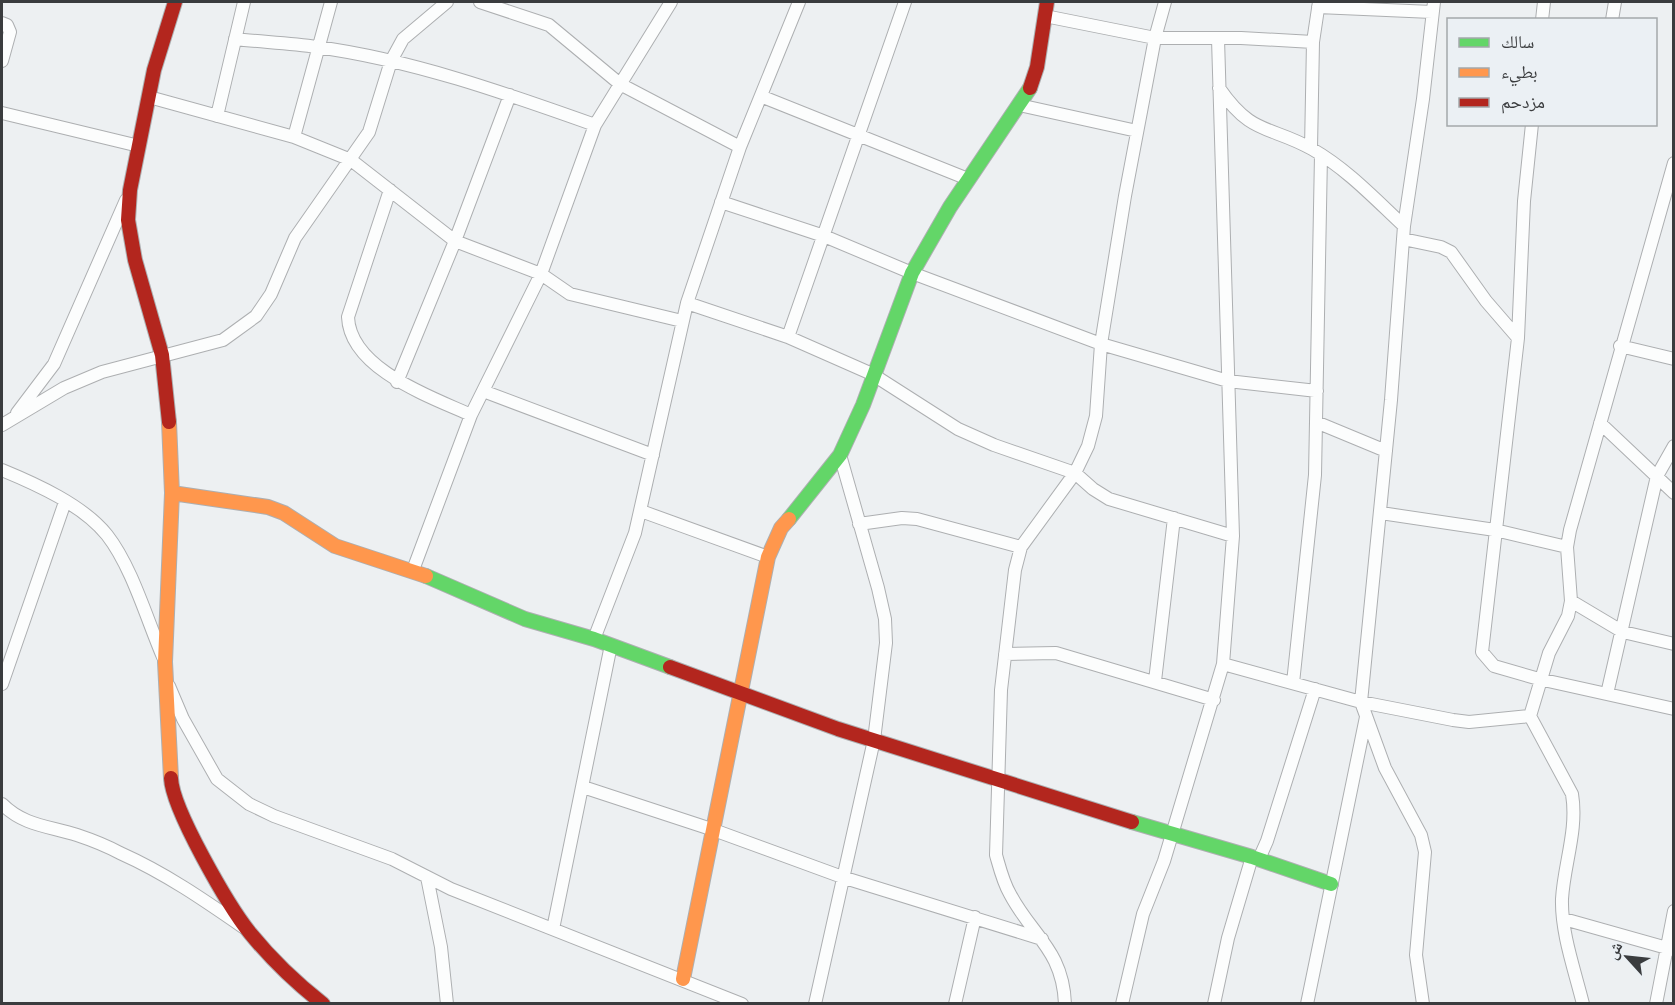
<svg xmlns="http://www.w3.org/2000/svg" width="1675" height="1005" font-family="Lato,'Noto Naskh Arabic',sans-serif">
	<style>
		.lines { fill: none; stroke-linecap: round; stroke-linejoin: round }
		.street-casing { stroke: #adafb1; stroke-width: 14 }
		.fast-casing { stroke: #adafb1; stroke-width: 16 }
		.slow-casing { stroke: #adafb1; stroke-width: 16 }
		.jam-casing { stroke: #adafb1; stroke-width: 16 }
		.street { stroke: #fcfdfd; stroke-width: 12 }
		.fast { stroke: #63d668; stroke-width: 14 }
		.slow { stroke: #ff974d; stroke-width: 14 }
		.jam { stroke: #b3261e; stroke-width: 14 }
	</style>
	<rect width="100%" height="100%" fill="#edf0f2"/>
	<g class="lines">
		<defs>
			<path id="street" d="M 480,2 L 549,25 L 620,84 L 740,147
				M 1318,7 L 1432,12
				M 1045,16 L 1155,38 L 1241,38 L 1313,42
				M 1542,20 L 1544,2
				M 1612,20 L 1615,2
				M 2,23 L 7,25 L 10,32 L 2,61
				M 235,39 C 262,42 290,43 317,47 C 412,60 505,93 595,125
				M 1219,88 C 1252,136 1269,125 1312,149 C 1347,169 1375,199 1404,226
				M 149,97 L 294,137 L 351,160 L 455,241 L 541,274 L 570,294 L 682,321
				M 763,97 L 968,179
				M 1019,105 L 1137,131
				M 2,113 L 139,146
				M 217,116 L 244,2
				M 1532,124 L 1524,201 L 1518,338 L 1482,652 L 1494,666 L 1539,679 L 1674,709
				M 294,137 L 331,2
				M 1311,148 L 1313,42 L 1319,2
				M 390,190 L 348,317 C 350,369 431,397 471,415
				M 721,202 L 824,236 L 912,273 L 1101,344 L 1228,381 L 1317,391
				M 1403,239 L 1441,247 L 1451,252 L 1486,301 L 1518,338
				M 687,303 L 788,337 L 872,374 L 958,429 L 994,445 L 1075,473 L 1093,489 L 1109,499 L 1233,536
				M 788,337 L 905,2
				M 1620,346 L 1674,359
				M 397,382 L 455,241 L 510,95
				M 483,391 L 653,455
				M 17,413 L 54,364 L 126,200
				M 1316,422 L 1386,451
				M 1600,423 L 1674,493
				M 2,425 L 64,388 L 102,372 L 223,340 L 256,316 L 271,294 L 295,238 L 369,132 L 391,61 L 403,39 L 447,2
				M 2,470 C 36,484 83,505 107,535 C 132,567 147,620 163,657
				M 641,511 L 768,557
				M 1381,513 L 1495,530 L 1567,547
				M 859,524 L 902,518 L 917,519 L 1021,547
				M 413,570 L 471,415 L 541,274 L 595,125 L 671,2
				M 1571,601 L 1623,632 L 1674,644
				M 594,639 L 635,533 L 687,303 L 740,147 L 799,2
				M 1005,654 L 1056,653 L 1214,700
				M 1223,664 L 1361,702 L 1453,720 L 1469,722 L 1530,716
				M 1155,681 L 1174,518
				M 1293,683 L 1315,475 L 1321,155
				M 2,684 L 65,502
				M 169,686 L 183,719 L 217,779 L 249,804 L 274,816 L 392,859 L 451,889 L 742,1004
				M 1607,694 L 1657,476 L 1674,446
				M 583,787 L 711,829 L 845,878 L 1042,939
				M 2,804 C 24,826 49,826 77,835 C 92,840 107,846 120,853 C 165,873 204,900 243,927
				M 1259,859 L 1267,841 L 1315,689
				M 427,877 L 441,947 L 447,1004
				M 1564,919 L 1674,950
				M 553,929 L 611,645
				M 815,1004 L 874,740 L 886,643 L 885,619 L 878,588 L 840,455
				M 955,1004 L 975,917
				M 1065,1004 C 1063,950 1032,936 1010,894 C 1003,882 1000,869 996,855 L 1001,690 L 1015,570 L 1021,547 L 1075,473 L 1088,446 L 1096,416 L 1101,344 L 1125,196 L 1155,38 L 1165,2
				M 1122,1004 L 1143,914 L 1164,861 L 1223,664 L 1233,536 L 1218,39
				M 1214,1004 L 1228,938 L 1252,857
				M 1307,1004 L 1366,717
				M 1423,1004 L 1416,955 L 1425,852 L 1421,835 L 1385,768 L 1361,702 L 1391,400 L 1404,226 L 1423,99 L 1434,2
				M 1583,1004 C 1575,971 1561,933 1562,899 C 1564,864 1578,830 1572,794 L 1530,716 L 1549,653 L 1568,616 L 1571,601 L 1567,547 L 1570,530 L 1674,163
				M 1656,1004 L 1674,911"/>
			<path id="fast" d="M 789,519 L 840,455 L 863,405 L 912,273 L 950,207 L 1030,88
				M 426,576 L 525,619 L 594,639 L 670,667
				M 1132,822 L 1252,857 L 1331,884"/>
			<path id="slow" d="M 169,422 L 172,493 L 165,662 L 171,778
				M 172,493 L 268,507 L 284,513 L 335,546 L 426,576
				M 683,979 L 768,557 L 781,528 L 789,519"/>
			<path id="jam" d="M 1030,88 L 1037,67 L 1047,2
				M 169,422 L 162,355 L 135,260 L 128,220 L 130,190 L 154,70 L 175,2
				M 670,667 L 838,729 L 1132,822
				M 171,778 C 172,809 229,907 250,933 C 272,960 296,983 323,1004"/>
		</defs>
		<!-- street casing -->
		<use href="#street" class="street-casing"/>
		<!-- fast casing -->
		<use href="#fast" class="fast-casing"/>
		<!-- slow casing -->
		<use href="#slow" class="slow-casing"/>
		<!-- jam casing -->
		<use href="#jam" class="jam-casing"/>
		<!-- street -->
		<use href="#street" class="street"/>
		<!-- fast -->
		<use href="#fast" class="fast"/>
		<!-- slow -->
		<use href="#slow" class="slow"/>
		<!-- jam -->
		<use href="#jam" class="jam"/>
	</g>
	<!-- border -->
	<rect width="1675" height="1005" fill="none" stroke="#3a3c3e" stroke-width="6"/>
	<!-- legend -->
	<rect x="1447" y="18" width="210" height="108" fill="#ebf0f4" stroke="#a4a8ab" stroke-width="1.5"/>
	<rect x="1459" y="38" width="30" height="9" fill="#63d668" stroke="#a4a8ab" stroke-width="1.5"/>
	<text x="1501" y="48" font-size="18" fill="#3a3c3e">سالك</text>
	<rect x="1459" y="68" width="30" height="9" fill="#ff974d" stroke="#a4a8ab" stroke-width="1.5"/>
	<text x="1501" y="78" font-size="18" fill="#3a3c3e">بطيء</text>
	<rect x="1459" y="98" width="30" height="9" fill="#b3261e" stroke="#a4a8ab" stroke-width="1.5"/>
	<text x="1501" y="108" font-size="18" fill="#3a3c3e">مزدحم</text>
	<!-- north arrow -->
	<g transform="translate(1627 957) rotate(297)" stroke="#ebf0f4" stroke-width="4.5" paint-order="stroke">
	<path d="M0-4.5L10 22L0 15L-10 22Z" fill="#3a3c3e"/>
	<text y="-9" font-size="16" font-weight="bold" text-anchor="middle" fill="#3a3c3e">ش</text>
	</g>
</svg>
